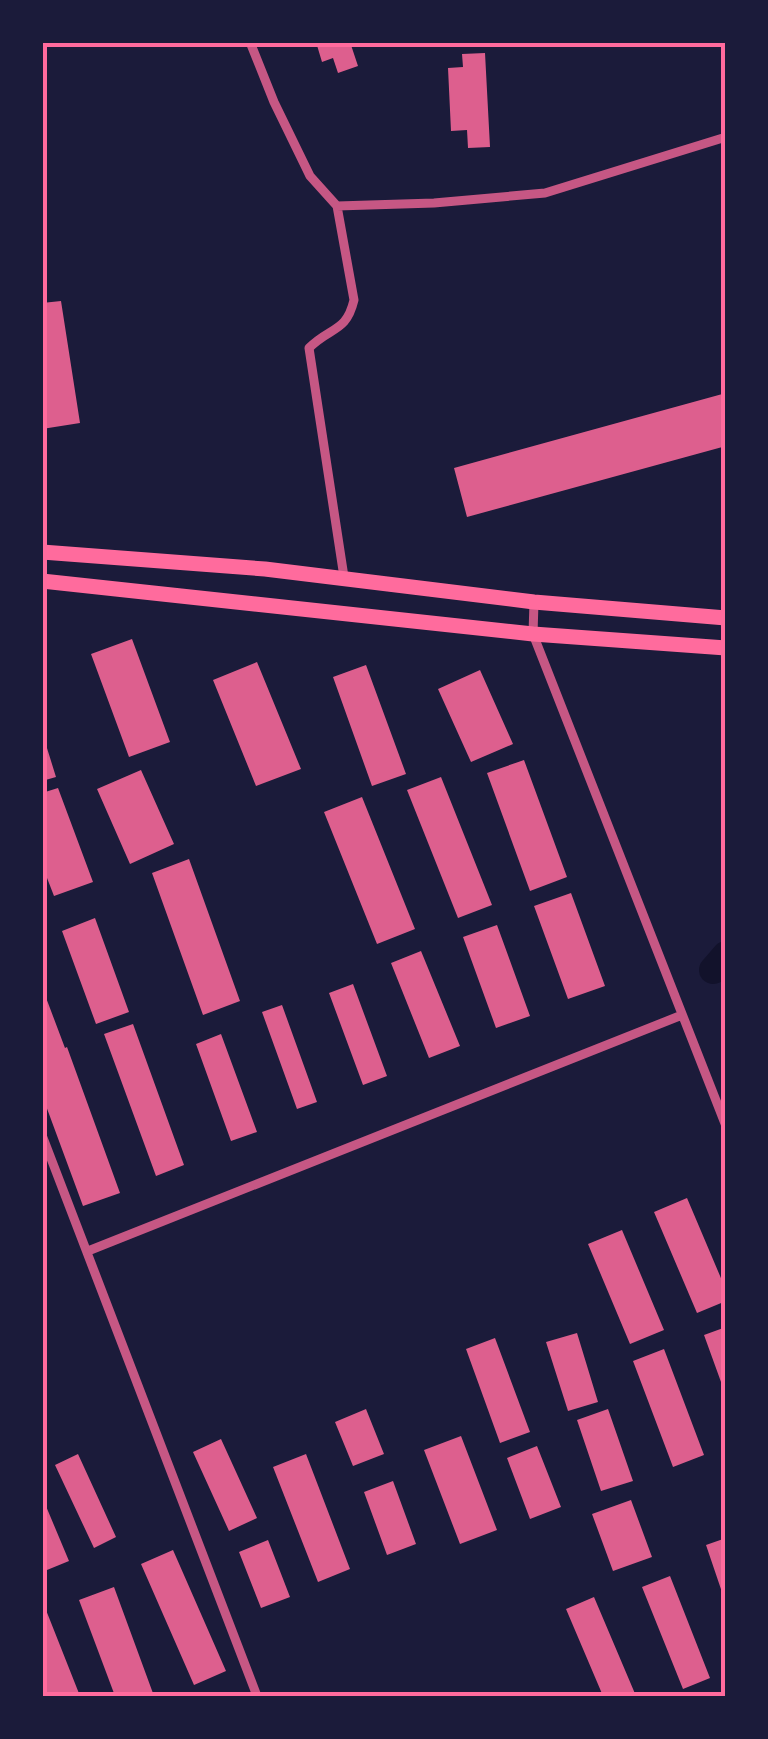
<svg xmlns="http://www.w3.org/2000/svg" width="768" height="1739" font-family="'Golos Text',sans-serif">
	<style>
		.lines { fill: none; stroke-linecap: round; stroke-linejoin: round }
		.river { stroke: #12122b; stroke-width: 28 }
		.building { fill: #dd5f8e }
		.minor { stroke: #c65784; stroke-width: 9 }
		.primary { stroke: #ff6b9d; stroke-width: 15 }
		.neatline { fill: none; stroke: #ff6b9d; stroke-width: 4 }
	</style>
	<rect width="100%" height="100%" fill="#1b1b3a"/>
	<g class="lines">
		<!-- river -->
		<path class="river" d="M 713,970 L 726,955"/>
	</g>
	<!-- building -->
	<path class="building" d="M 316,42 L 350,42 L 358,66 L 338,73 L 333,58 L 322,62 Z
		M 485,53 L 490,147 L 468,148 L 467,130 L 451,131 L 448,68 L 463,67 L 462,54 Z
		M 61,301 L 80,423 L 42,429 L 42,303 Z
		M 726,393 L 726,446 L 467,517 L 454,468 Z
		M 132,639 L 170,742 L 129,757 L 91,654 Z
		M 257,662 L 301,769 L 256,786 L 213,680 Z
		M 366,665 L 406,774 L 372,786 L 333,677 Z
		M 480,670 L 513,744 L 471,762 L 438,689 Z
		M 42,732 L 56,777 L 42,781 Z
		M 524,760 L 567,877 L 530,891 L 487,773 Z
		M 141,770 L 174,844 L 130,864 L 97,789 Z
		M 441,777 L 492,905 L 458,918 L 407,790 Z
		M 58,788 L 93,882 L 54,896 L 42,865 L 42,793 Z
		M 362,797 L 415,929 L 377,944 L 324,812 Z
		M 189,859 L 240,1001 L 203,1015 L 152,873 Z
		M 571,893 L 605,986 L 568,999 L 534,906 Z
		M 95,918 L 129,1012 L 96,1024 L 62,931 Z
		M 497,925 L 530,1016 L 496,1028 L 463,937 Z
		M 421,951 L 460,1046 L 429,1058 L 391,963 Z
		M 353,984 L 387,1076 L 363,1085 L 329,993 Z
		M 42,987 L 65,1048 L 67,1047 L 120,1193 L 83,1206 L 42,1095 Z
		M 282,1005 L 317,1102 L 297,1109 L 262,1012 Z
		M 133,1024 L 184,1165 L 156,1176 L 104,1034 Z
		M 221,1034 L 257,1132 L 231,1141 L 196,1044 Z
		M 687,1198 L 726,1290 L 726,1301 L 697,1313 L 654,1212 Z
		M 622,1230 L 664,1330 L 630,1344 L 588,1244 Z
		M 726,1327 L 726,1393 L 725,1393 L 704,1335 Z
		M 577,1333 L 598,1402 L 568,1411 L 546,1342 Z
		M 495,1338 L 530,1432 L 500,1443 L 466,1349 Z
		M 664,1349 L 704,1455 L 673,1467 L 633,1361 Z
		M 366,1409 L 384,1454 L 353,1466 L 335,1422 Z
		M 608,1409 L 633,1481 L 601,1491 L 577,1420 Z
		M 461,1436 L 497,1530 L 460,1544 L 424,1450 Z
		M 221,1439 L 257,1518 L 229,1531 L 193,1452 Z
		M 537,1446 L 561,1507 L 530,1519 L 507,1458 Z
		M 78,1454 L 116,1537 L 94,1548 L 55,1465 Z
		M 306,1454 L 350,1569 L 318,1582 L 273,1467 Z
		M 393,1481 L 416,1544 L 387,1555 L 364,1492 Z
		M 43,1499 L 69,1561 L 47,1570 L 43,1559 Z
		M 631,1500 L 652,1557 L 613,1571 L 592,1514 Z
		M 726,1538 L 726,1601 L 725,1601 L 706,1545 Z
		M 268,1540 L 290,1597 L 261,1608 L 239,1552 Z
		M 173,1550 L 226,1671 L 194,1685 L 141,1564 Z
		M 670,1576 L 710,1678 L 683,1689 L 642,1587 Z
		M 114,1587 L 154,1696 L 115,1696 L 79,1600 Z
		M 594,1597 L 636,1696 L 603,1696 L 566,1609 Z
		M 46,1610 L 80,1696 L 42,1696 L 42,1611 Z"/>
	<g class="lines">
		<!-- minor -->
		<path class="minor" d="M 250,42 L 274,102 L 310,176 L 337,206 L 354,300 C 346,333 331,326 309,348 L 344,577
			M 337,206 L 434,203 L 545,193 L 726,137
			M 534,602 L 533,634 L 726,1126
			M 42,1135 L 257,1696
			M 88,1251 L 682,1015"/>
		<!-- primary -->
		<path class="primary" d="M 42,552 L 265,569 L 534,602 L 726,618
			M 42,581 L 533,634 L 726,648"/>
	</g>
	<!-- border -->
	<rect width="768" height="1739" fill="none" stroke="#1b1b3a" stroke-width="90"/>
	<rect x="45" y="45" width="678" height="1649" class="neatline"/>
</svg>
